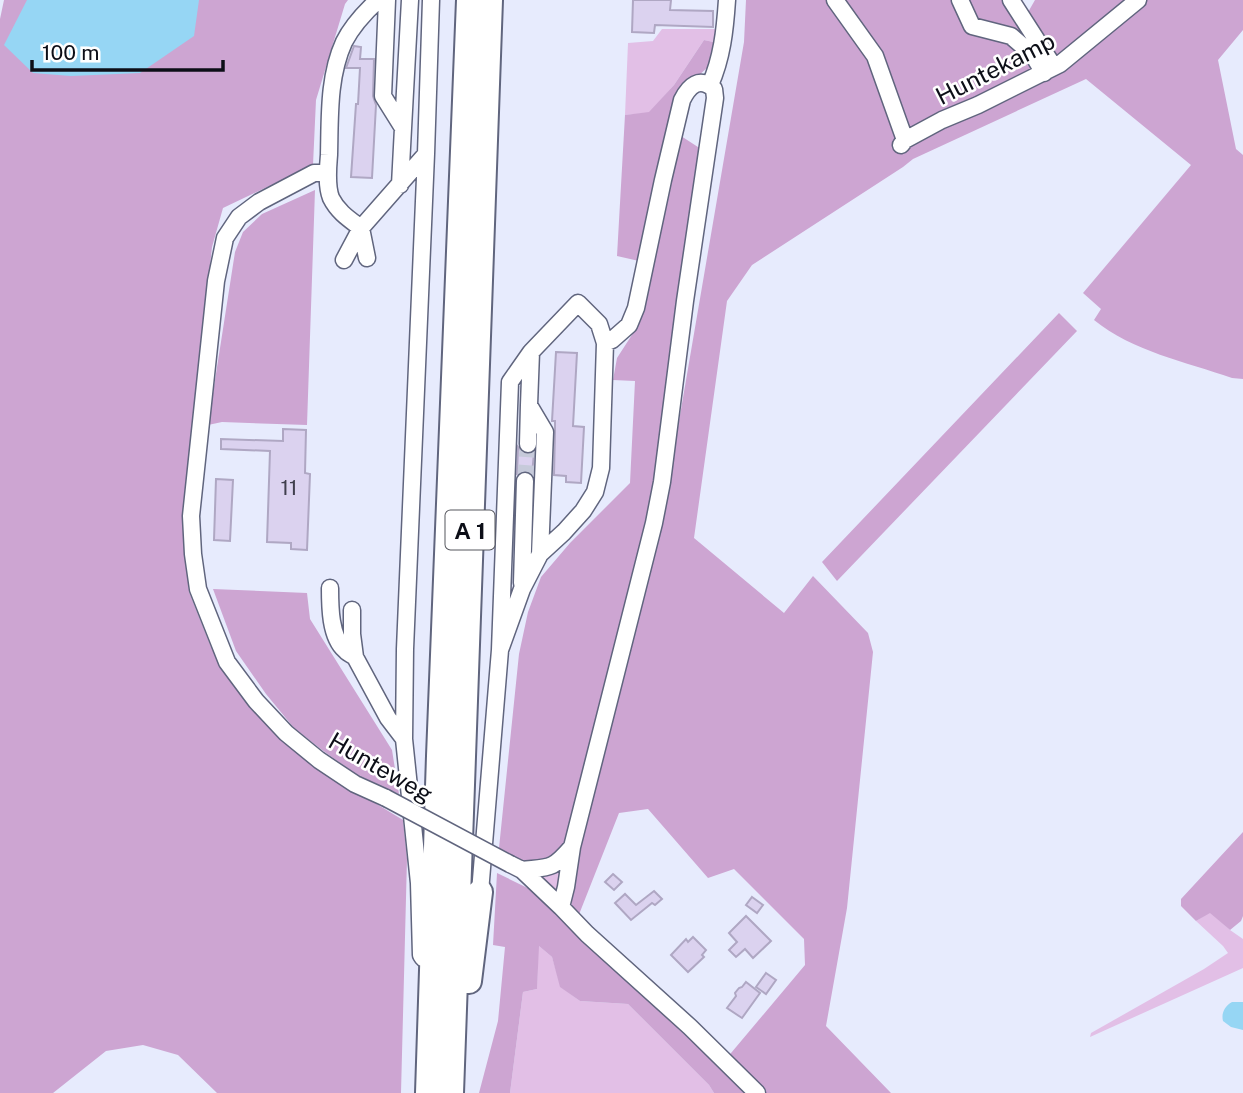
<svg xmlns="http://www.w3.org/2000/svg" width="1243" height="1093" font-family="'Public Sans',sans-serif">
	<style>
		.green { fill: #e2bfe6 }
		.forest { fill: #cda5d2 }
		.water { fill: #96d6f4 }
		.building { fill: #dbd2ef; stroke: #afa7c3; stroke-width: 2 }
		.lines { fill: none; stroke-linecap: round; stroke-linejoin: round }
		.minor-tunnel { stroke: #c6cada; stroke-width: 16; stroke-dasharray: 16 8; stroke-linecap: butt }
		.minor-casing { stroke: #60657e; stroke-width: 19 }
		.highway-casing { stroke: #60657e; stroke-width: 28 }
		.minor { stroke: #fff; stroke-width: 16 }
		.highway { stroke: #fff; stroke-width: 24 }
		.minor-bridge-casing { stroke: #60657e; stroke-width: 19; stroke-linecap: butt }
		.minor-bridge { stroke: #fff; stroke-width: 16 }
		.labels { text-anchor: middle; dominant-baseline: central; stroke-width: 5; stroke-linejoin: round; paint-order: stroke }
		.number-label { font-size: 21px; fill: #403f4d }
		.shield { fill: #fff; stroke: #55565d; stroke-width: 2 }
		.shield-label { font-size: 23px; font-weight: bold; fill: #0c0e17 }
		.street-label { font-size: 24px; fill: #0c0e17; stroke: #fff }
	</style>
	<rect width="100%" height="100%" fill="#e7ebfd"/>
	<!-- green -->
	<path class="green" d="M 662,29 L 720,29 L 718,43 L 704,40 L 674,85 L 649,113 L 625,115 L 628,43 L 653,41 Z
		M 562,866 L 559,895 L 537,873 Z
		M 1210,912 L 1230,930 L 1243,939 L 1243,968 L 1090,1037 L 1091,1033 L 1204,969 L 1228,953 L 1223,946 L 1196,921 Z
		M 538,945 L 552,957 L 561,987 L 580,1001 L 628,1004 L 709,1085 L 714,1093 L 510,1093 L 523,992 L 537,989 Z"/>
	<!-- forest -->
	<path class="forest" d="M 4,0 L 348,0 L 345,4 L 316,100 L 313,165 L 223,208 L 212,247 L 184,515 L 189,592 L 211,647 L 251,709 L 281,739 L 316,767 L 403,820 L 407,859 L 401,1093 L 217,1093 L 178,1055 L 143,1045 L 106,1051 L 53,1093 L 0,1093 L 0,19 Z
		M 746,0 L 1003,0 L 1019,28 L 1035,0 L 1243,0 L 1243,30 L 1218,60 L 1236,149 L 1243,155 L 1243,379 L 1232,378 C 1186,362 1132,351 1094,320 L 1101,309 L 1083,293 L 1191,165 L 1086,79 L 913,159 L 903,167 L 752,265 L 727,301 L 694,538 L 784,613 L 813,576 L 868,633 L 873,652 L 847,908 L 826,1026 L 891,1093 L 761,1093 L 726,1059 L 805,965 L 804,939 L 734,869 L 708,878 L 648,809 L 619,813 L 578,917 L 571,913 L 573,872 L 661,526 L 744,42 Z
		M 704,40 L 718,43 L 708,67 L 685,88 L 639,261 L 617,256 L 625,115 L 649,112 L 674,85 Z
		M 681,136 L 701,149 L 655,479 L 647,523 L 569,838 L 556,857 L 543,863 L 520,863 L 499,848 L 519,654 L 528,612 L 541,577 L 570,543 L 630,483 L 635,381 L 613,380 L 617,358 L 639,324 Z
		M 315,190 L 307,425 L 222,422 L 208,425 L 235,252 L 243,232 L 262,214 Z
		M 1059,313 L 1077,331 L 837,581 L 822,562 Z
		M 213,589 L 307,593 L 310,619 L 392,750 L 399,794 L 357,775 L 322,750 L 294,728 L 266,694 L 236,651 Z
		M 1243,832 L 1243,916 L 1241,921 L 1230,930 L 1210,913 L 1196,921 L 1181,906 L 1181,899 Z
		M 497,873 L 542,895 L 752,1093 L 714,1093 L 709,1085 L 628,1004 L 580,1001 L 560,987 L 552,957 L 539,946 L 537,989 L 523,992 L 510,1093 L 479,1093 L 498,1021 L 505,947 L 493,945 Z"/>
	<!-- water -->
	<path class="water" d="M 27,0 L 199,0 L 194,36 L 140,73 L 71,76 L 33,73 L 4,45 Z
		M 1232,1002 L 1243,1002 L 1243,1030 L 1231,1027 L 1223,1021 C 1221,1013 1225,1006 1232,1002 Z"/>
	<!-- building -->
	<path class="building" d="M 633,0 L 671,0 L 670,10 L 713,11 L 713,27 L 655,25 L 654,33 L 632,32 Z
		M 354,46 L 361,47 L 360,59 L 374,59 L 373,96 L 376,105 L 372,178 L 351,177 L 356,104 L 358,104 L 360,68 L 346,68 Z
		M 556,352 L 577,353 L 573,426 L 584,427 L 581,483 L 566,482 L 566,476 L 554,475 L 555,432 L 555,421 L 552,421 Z
		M 283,429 L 306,430 L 305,473 L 310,474 L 307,550 L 291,549 L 291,543 L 267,542 L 270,451 L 221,449 L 221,439 L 283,441 Z
		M 518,447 L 523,453 L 528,454 L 534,453 L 532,474 L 525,471 L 517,474 Z
		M 216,479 L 233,480 L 230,541 L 214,540 Z
		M 613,874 L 622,882 L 614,890 L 605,882 Z
		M 654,891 L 662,899 L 655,905 L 652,903 L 631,920 L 615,903 L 625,894 L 636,905 Z
		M 752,897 L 763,905 L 757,913 L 746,905 Z
		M 746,916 L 771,941 L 753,958 L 745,949 L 736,957 L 729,950 L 737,942 L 729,933 Z
		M 693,937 L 706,950 L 702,955 L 704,957 L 688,972 L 671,955 L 686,939 L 688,942 Z
		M 766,973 L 776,980 L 766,994 L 756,987 Z
		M 746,982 L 760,993 L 742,1018 L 727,1008 L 736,996 L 735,993 L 739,988 L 742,987 Z"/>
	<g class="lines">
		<!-- minor-tunnel -->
		<path class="minor-tunnel" d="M 525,481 L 528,444"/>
		<defs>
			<path id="minor" d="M 387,0 L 383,96 L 403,128 L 400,185
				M 835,0 L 875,56 L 905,140
				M 960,0 L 972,26 L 1011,36 L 1033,55 L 1044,73
				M 1011,0 L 1054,67
				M 710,85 C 722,58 725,30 727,0
				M 403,128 L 410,0
				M 901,145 L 905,140 L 942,120 L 978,105 L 1060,64 L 1138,0
				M 328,173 L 314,173 L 259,202 L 239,217 L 225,238 L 216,281 L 191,516 L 193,554 L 198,589 L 227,662 L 256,701 L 286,733 L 319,760 L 355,784 L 386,798
				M 367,258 L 361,228 C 349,219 338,212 331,198 C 326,185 328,168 329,155 C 330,118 328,77 344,42 C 352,26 365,12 378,0
				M 344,260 L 361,228 L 426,154 L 431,0
				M 528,444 L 529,405
				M 522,583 L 525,481
				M 330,588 C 330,606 330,637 345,650 C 347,653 351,654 355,657
				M 352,610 L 352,634 L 355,657 L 388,718 L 404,739
				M 500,650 L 522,589 L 540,554 L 545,432 L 529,405 L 531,352 L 578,303 L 599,324 L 605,343 L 601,468 L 595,492 L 583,511 L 564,532 L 540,554
				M 510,864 L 522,870 L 561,907 L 587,934 L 690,1027 L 757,1093
				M 522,870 C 550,867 552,870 571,848
				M 480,892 L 500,650 L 510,382 L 531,352
				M 561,907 L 566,887 L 572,847 L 654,523 L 662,482 L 685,301 L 715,98 L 714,89 C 699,76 689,86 682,100 L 663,180 L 636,308 L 629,325 L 612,340 L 605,343
				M 423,958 L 421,955 L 419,883 L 404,739 L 405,649 L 426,154"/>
			<path id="highway" d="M 469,981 L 480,892
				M 428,1093 L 439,756 L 469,0
				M 451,1093 L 490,0"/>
		</defs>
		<!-- minor casing -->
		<use href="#minor" class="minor-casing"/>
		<!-- highway casing -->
		<use href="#highway" class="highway-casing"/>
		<!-- minor -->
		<use href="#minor" class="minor"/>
		<!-- highway -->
		<use href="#highway" class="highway"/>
		<defs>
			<path id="minor-bridge" d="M 386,798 L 510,864"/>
		</defs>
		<!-- minor-bridge casing -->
		<use href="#minor-bridge" class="minor-bridge-casing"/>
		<!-- minor-bridge -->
		<use href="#minor-bridge" class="minor-bridge"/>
	</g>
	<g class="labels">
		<!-- number labels -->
		<g class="number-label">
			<text x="289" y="487">11</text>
		</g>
		<!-- shield labels -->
		<rect class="shield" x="445.5" y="510.5" width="49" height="39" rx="5"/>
		<g class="shield-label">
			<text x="470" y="530">A 1</text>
		</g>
		<!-- street labels -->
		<g class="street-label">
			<text transform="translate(995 68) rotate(-27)">Huntekamp</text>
			<text transform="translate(381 767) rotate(30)">Hunteweg</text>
		</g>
	</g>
	<!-- scale -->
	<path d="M32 60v10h191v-10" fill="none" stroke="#0c0e17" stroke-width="3.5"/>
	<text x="42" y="60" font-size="21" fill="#0c0e17" stroke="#ffffff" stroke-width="5" paint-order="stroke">100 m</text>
</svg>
